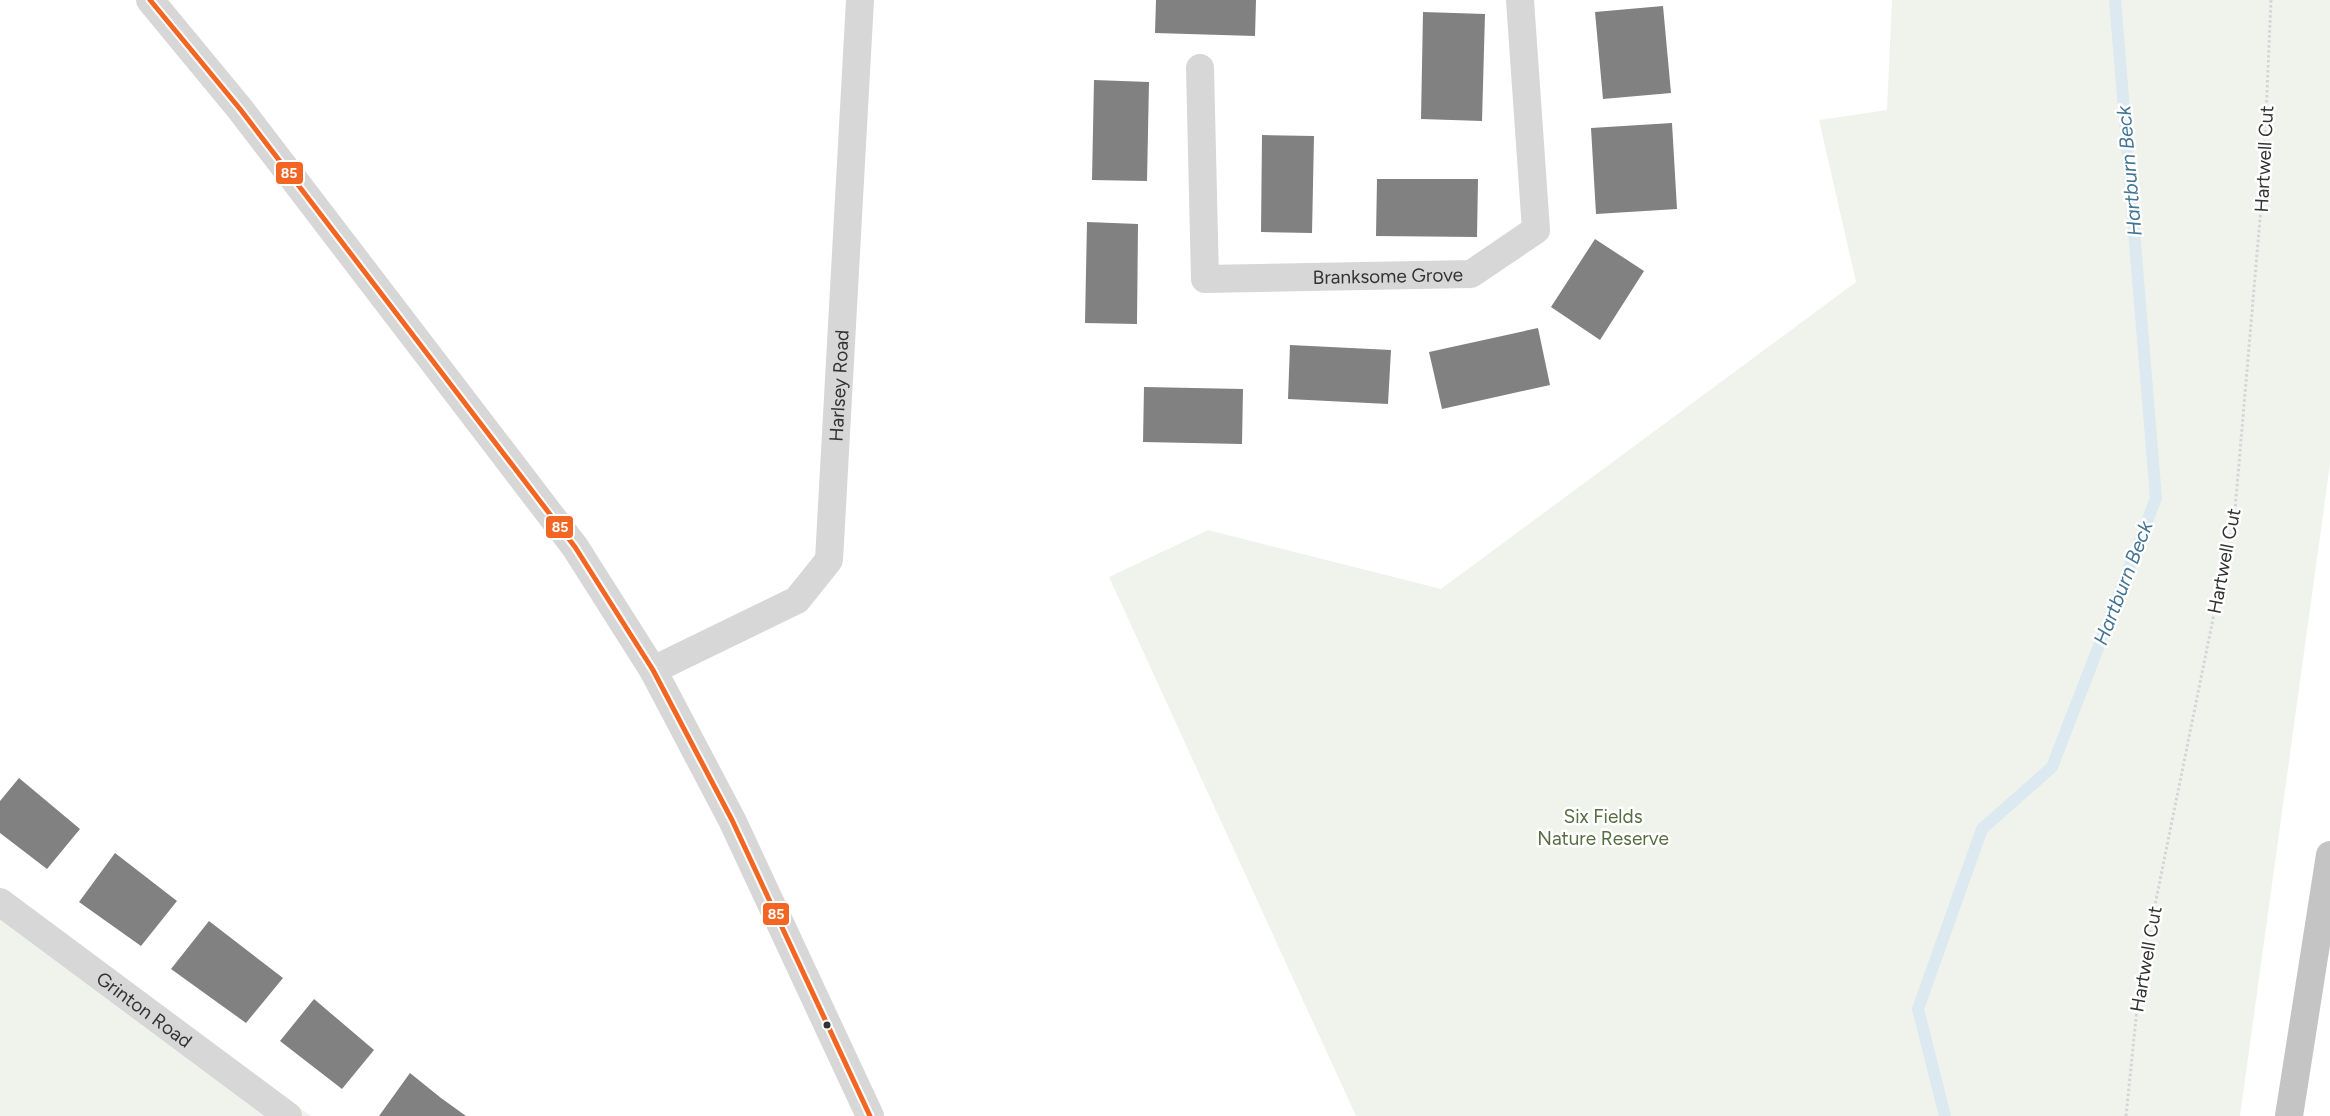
<svg xmlns="http://www.w3.org/2000/svg" width="2330" height="1116" font-family="Figtree,sans-serif">
	<style>
		.green { fill: #f0f3ec }
		.lines { fill: none; stroke-linecap: round; stroke-linejoin: round }
		.stream { stroke: #dce9f1; stroke-width: 12 }
		.building { fill: #818181 }
		.path { stroke: #d5d5d5; stroke-width: 3; stroke-dasharray: 2.5 2.5; stroke-linecap: butt }
		.minor { stroke: #d7d7d7; stroke-width: 28 }
		.highway { stroke: #c4c4c4; stroke-width: 28 }
		.bus-1-casing { stroke: #fff; stroke-width: 9 }
		.bus-1 { stroke: #f26522; stroke-width: 5 }
		.bus-dot { fill: #333; stroke: #fff; stroke-width: 2 }
		.labels { text-anchor: middle; dominant-baseline: central; stroke-width: 5; stroke-linejoin: round; paint-order: stroke }
		.street-label { font-size: 19px; fill: #333; stroke: #fff }
		.park-label { font-size: 19px; fill: #566e41; stroke: #fff }
		.water-label { font-size: 20px; font-style: italic; fill: #427494; stroke: #fff }
		.line-badge { stroke: #fff; stroke-width: 2 }
		.badge-label { font-size: 14px; text-anchor: middle; font-weight: bold; fill: #fff }
	</style>
	<rect width="100%" height="100%" fill="#fff"/>
	<!-- green -->
	<path class="green" d="M 1892,0 L 2330,0 L 2330,464 L 2240,1116 L 1356,1116 L 1109,577 L 1208,530 L 1441,589 L 1856,282 L 1819,120 L 1887,110 Z
		M 0,888 L 311,1116 L 0,1116 Z"/>
	<g class="lines">
		<!-- stream -->
		<path class="stream" d="M 1945,1116 L 1918,1009 L 1982,829 L 2052,767 L 2156,498 L 2115,0"/>
	</g>
	<!-- building -->
	<path class="building" d="M 1156,0 L 1256,0 L 1255,36 L 1155,33 Z
		M 1663,6 L 1671,93 L 1603,99 L 1595,12 Z
		M 1423,12 L 1485,14 L 1482,121 L 1421,119 Z
		M 1094,80 L 1149,82 L 1147,181 L 1092,180 Z
		M 1672,123 L 1677,209 L 1596,214 L 1591,128 Z
		M 1262,135 L 1314,136 L 1312,233 L 1261,232 Z
		M 1377,179 L 1478,179 L 1477,237 L 1376,236 Z
		M 1087,222 L 1138,224 L 1137,324 L 1085,323 Z
		M 1595,239 L 1644,271 L 1600,340 L 1551,307 Z
		M 1538,328 L 1550,385 L 1442,409 L 1429,352 Z
		M 1290,345 L 1391,350 L 1388,404 L 1288,399 Z
		M 1144,387 L 1243,389 L 1242,444 L 1143,442 Z
		M 19,778 L 80,829 L 47,869 L 0,833 L 0,801 Z
		M 115,853 L 177,901 L 141,946 L 79,902 Z
		M 209,921 L 283,978 L 246,1023 L 171,969 Z
		M 314,999 L 374,1050 L 342,1089 L 280,1041 Z
		M 410,1073 L 441,1098 L 466,1116 L 379,1116 Z"/>
	<g class="lines">
		<!-- path -->
		<path class="path" d="M 2126,1116 L 2140,979 L 2235,510 L 2263,184 L 2271,0"/>
		<!-- minor -->
		<g class="minor">
			<path d="M 150,0 L 240,109 L 575,547 L 653,670 L 732,820 L 870,1116"/>
			<path id="s1" d="M 1200,68 L 1205,279 L 1471,274 L 1536,230 L 1520,0"/>
			<path id="s2" d="M 653,670 L 797,600 L 829,560 L 860,0"/>
			<path id="s3" d="M 0,902 L 288,1116"/>
		</g>
		<!-- highway -->
		<path class="highway" d="M 2289,1116 L 2330,855"/>
		<defs>
			<path id="bus-1" d="M 150,0 L 240,109 L 575,547 L 653,670 L 732,820 L 870,1116"/>
		</defs>
		<!-- bus-1 casing -->
		<use href="#bus-1" class="bus-1-casing"/>
		<!-- bus-1 -->
		<use href="#bus-1" class="bus-1"/>
	</g>
	<!-- markers -->
	<circle class="bus-dot" cx="827" cy="1025" r="4.5"/>
	<g class="labels">
		<!-- street labels -->
		<g class="street-label">
			<text transform="translate(2264 159) rotate(-87)">Hartwell Cut</text>
			<text stroke="none"><textPath href="#s1" startOffset="394">Branksome Grove</textPath></text>
			<text stroke="none"><textPath href="#s2" startOffset="386">Harlsey Road</textPath></text>
			<text transform="translate(2224 561) rotate(-79)">Hartwell Cut</text>
			<text transform="translate(2146 959) rotate(-80)">Hartwell Cut</text>
			<text stroke="none"><textPath href="#s3" startOffset="180">Grinton Road</textPath></text>
		</g>
		<!-- park labels -->
		<g class="park-label">
			<text x="1603" y="816">Six Fields<tspan x="1603" dy="22">Nature Reserve</tspan></text>
		</g>
		<!-- water labels -->
		<g class="water-label">
			<text transform="translate(2129 171) rotate(-95)">Hartburn Beck</text>
			<text transform="translate(2123 583) rotate(-69)">Hartburn Beck</text>
		</g>
	</g>
	<g class="line-badge">
		<rect x="275" y="161" width="29" height="24" rx="5" fill="#f26522"/>
		<rect x="545" y="515" width="29" height="24" rx="5" fill="#f26522"/>
		<rect x="762" y="902" width="28" height="24" rx="5" fill="#f26522"/>
	</g>
	<g class="badge-label">
		<text x="289" y="178">85</text>
		<text x="560" y="532">85</text>
		<text x="776" y="919">85</text>
	</g>
</svg>
